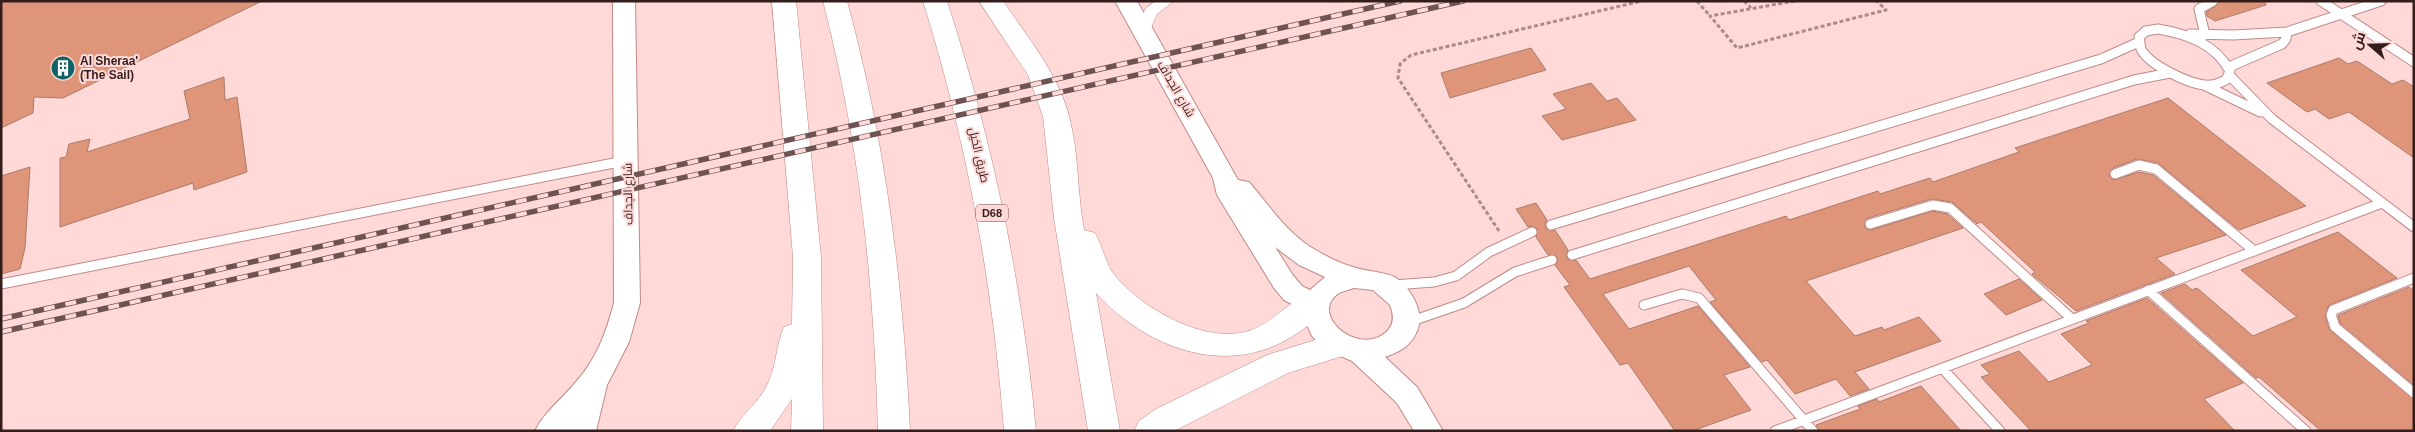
<svg xmlns="http://www.w3.org/2000/svg" width="2415" height="432" font-family="Arial,Cairo,sans-serif">
	<style>
		.building { fill: #de9579; stroke: #ad7b68 }
		.lines { fill: none; stroke-linecap: round; stroke-linejoin: round }
		.lane-casing { stroke: #c18986; stroke-width: 11 }
		.street-casing { stroke: #c18986; stroke-width: 1 }
		.secondary-casing { stroke: #c18986; stroke-width: 2 }
		.highway-casing { stroke: #c18986; stroke-width: 1 }
		.path { stroke: #aa8b8a; stroke-width: 3; stroke-dasharray: 4 2.5; stroke-linecap: butt }
		.lane { stroke: #fff; stroke-width: 9 }
		.street { fill: #fff; fill-rule: evenodd }
		.secondary { fill: #fff; fill-rule: evenodd }
		.highway { fill: #fff; fill-rule: evenodd }
		.rail-casing { stroke: #6d5352; stroke-width: 5.5 }
		.rail { stroke: #fed9d7; stroke-width: 4; stroke-dasharray: 11; stroke-linecap: butt }
		.labels { text-anchor: middle; dominant-baseline: central; stroke-width: 4; stroke-linejoin: round; paint-order: stroke }
		.shield { fill: #fed9d7; stroke: #6f5554; stroke-width: 1 }
		.shield-label { font-size: 11px; font-weight: bold; fill: #321d1c }
		.poi-label { font-size: 12px; font-weight: bold; fill: #321d1c; stroke: #fed9d7; text-anchor: start }
		.street-label { font-size: 12px; fill: #321d1c; stroke: #fed9d7 }
	</style>
	<rect width="100%" height="100%" fill="#fed9d7"/>
	<!-- building -->
	<path class="building" d="M 1,1 L 262,1 L 63,98 L 34,97 L 33,113 L 1,128 Z
		M 2219,1 L 2265,1 L 2266,5 L 2215,21 L 2207,16 L 2206,12 L 2216,6 Z
		M 1531,48 L 1546,70 L 1450,98 L 1441,73 Z
		M 2339,58 L 2348,64 L 2357,61 L 2392,84 L 2403,80 L 2414,87 L 2414,158 L 2349,112 L 2329,119 L 2315,109 L 2307,112 L 2267,83 Z
		M 224,77 L 225,100 L 237,97 L 247,172 L 194,190 L 193,183 L 60,227 L 60,158 L 66,157 L 69,144 L 90,139 L 87,152 L 190,119 L 184,91 Z
		M 1591,83 L 1607,101 L 1617,98 L 1636,120 L 1562,140 L 1542,116 L 1566,109 L 1553,94 Z
		M 2168,98 L 2306,206 L 2239,230 L 2158,163 L 2137,159 L 2113,168 L 2109,176 L 2114,180 L 2139,172 L 2153,175 L 2226,235 L 2156,258 L 2175,274 L 2076,311 L 2032,274 L 2035,272 L 1981,222 L 1977,224 L 1952,202 L 1931,199 L 1868,218 L 1864,225 L 1866,229 L 1871,230 L 1933,211 L 1947,214 L 1963,228 L 1806,281 L 1855,336 L 1882,327 L 1884,330 L 1919,317 L 1941,341 L 1855,372 L 1869,389 L 1850,396 L 1836,379 L 1795,394 L 1767,360 L 1762,362 L 1710,302 L 1716,300 L 1689,266 L 1603,294 L 1629,329 L 1698,306 L 1750,367 L 1724,375 L 1751,410 L 1692,431 L 1675,431 L 1628,363 L 1620,365 L 1564,287 L 1570,285 L 1555,265 L 1558,261 L 1556,256 L 1548,255 L 1536,237 L 1537,229 L 1533,226 L 1528,227 L 1516,209 L 1536,203 L 1547,220 L 1545,224 L 1546,229 L 1555,230 L 1568,250 L 1566,254 L 1567,259 L 1576,260 L 1590,279 L 1786,216 L 1789,220 L 1878,191 L 1880,194 L 1930,178 L 1933,182 L 2019,152 L 2015,148 Z
		M 30,167 L 25,248 L 20,269 L 1,274 L 1,176 Z
		M 2338,232 L 2397,278 L 2329,305 L 2325,316 L 2329,329 L 2414,399 L 2414,431 L 2321,431 L 2259,377 L 2256,378 L 2161,293 L 2185,284 L 2192,290 L 2197,288 L 2253,336 L 2297,317 L 2241,270 Z
		M 2019,279 L 2042,300 L 2006,315 L 1984,294 Z
		M 2409,287 L 2414,291 L 2414,385 L 2340,323 L 2338,315 Z
		M 2147,298 L 2243,383 L 2204,399 L 2235,431 L 2031,431 L 1981,377 L 1990,374 L 1981,365 L 2019,351 L 2049,382 L 2092,365 L 2061,334 L 2089,323 L 2086,321 Z
		M 1921,386 L 1961,431 L 1819,431 L 1816,425 L 1860,409 L 1858,406 L 1877,399 L 1879,402 Z"/>
	<g class="lines">
		<defs>
			<path id="lane" d="M 2321,1 L 2414,62
				M 2158,29 C 2188,34 2215,44 2230,71 L 2226,80 C 2221,82 2216,85 2211,85 C 2193,87 2149,65 2141,49 C 2140,45 2140,41 2139,37 L 2146,31 Z
				M 2190,34 L 2233,35 L 2287,32 L 2381,1
				M 2205,35 L 2199,9 L 2213,1
				M 2229,67 L 2282,44 L 2286,39 L 2287,32
				M 2229,75 L 2272,119 L 2414,227
				M 2206,86 L 2260,112
				M 2115,174 L 2139,165 L 2156,169 L 2253,250
				M 1870,224 L 1933,205 L 1950,208 L 2071,318
				M 1551,225 L 2101,59 L 2139,42
				M 1572,255 L 2134,80 L 2170,73
				M 2414,278 L 2333,310 L 2331,315 L 2335,327 L 2414,393
				M 1,284 L 624,161
				M 1393,285 L 1434,282 L 1456,276 L 1489,252 L 1532,232
				M 2148,290 L 2306,431
				M 1644,305 L 1682,294 L 1699,298 L 1813,431
				M 1409,322 L 1464,303 L 1515,272 L 1552,260
				M 1942,368 L 2000,431
				M 1775,431 L 2382,203"/>
			<path id="street" d="M 1156,1 L 1174,1 L 1157,14 L 1148,35 L 1138,35 L 1135,31 L 1146,8 Z"/>
			<path id="secondary" d="M 613,1 L 635,1 L 640,303 L 629,342 L 607,385 L 596,431 L 535,431 C 544,412 562,399 575,383 C 596,360 606,333 614,303 Z
				M 1115,1 L 1137,1 L 1238,180 L 1249,182 C 1268,204 1284,229 1309,246 C 1322,254 1338,263 1353,267 C 1381,276 1397,267 1414,299 C 1418,307 1421,316 1419,325 C 1414,344 1402,351 1385,357 L 1417,387 L 1443,431 L 1414,431 L 1397,403 L 1352,361 L 1324,349 L 1312,336 L 1302,314 L 1303,310 L 1284,300 L 1274,288 L 1217,195 L 1213,178 ZM 1275,247 L 1299,265 L 1325,277 L 1310,290 L 1302,286 L 1292,274 ZM 1354,288 L 1373,290 L 1390,305 C 1394,315 1395,325 1385,333 C 1357,356 1308,314 1339,293 C 1343,291 1349,290 1354,288 Z"/>
			<path id="highway" d="M 772,1 L 796,1 L 821,257 L 823,431 L 791,431 L 792,399 L 770,431 L 733,431 C 742,413 760,402 768,383 C 777,365 776,344 784,327 L 792,324 L 793,257 Z
				M 823,1 L 847,1 C 886,144 903,283 910,431 L 878,431 C 874,284 860,144 823,1 Z
				M 923,1 L 947,1 C 993,142 1022,283 1036,431 L 1004,431 C 993,284 967,142 923,1 Z
				M 979,1 L 1003,1 C 1028,38 1058,73 1069,116 C 1079,153 1077,192 1084,230 L 1095,233 C 1103,247 1105,264 1116,277 C 1144,310 1212,349 1256,328 C 1272,321 1299,294 1314,293 C 1318,293 1322,295 1325,296 L 1330,304 C 1323,316 1310,324 1299,332 C 1231,380 1148,350 1096,293 L 1120,431 L 1088,431 L 1054,218 L 1043,116 L 1028,75 Z
				M 1338,333 L 1349,336 L 1353,345 L 1349,354 L 1288,373 L 1174,431 L 1134,431 L 1139,421 L 1156,409 L 1267,355 Z"/>
		</defs>
		<!-- lane casing -->
		<use href="#lane" class="lane-casing"/>
		<!-- street casing -->
		<use href="#street" class="street-casing"/>
		<!-- secondary casing -->
		<use href="#secondary" class="secondary-casing"/>
		<!-- highway casing -->
		<use href="#highway" class="highway-casing"/>
		<!-- path -->
		<path class="path" d="M 1697,1 L 1710,16
			M 1744,1 L 1751,8
			M 1795,1 L 1710,16 L 1737,48 L 1886,10 L 1877,1
			M 1499,231 L 1398,78 L 1400,64 L 1411,55 L 1642,1"/>
		<!-- lane -->
		<use href="#lane" class="lane"/>
		<!-- street -->
		<use href="#street" class="street"/>
		<!-- secondary -->
		<use href="#secondary" class="secondary"/>
		<!-- highway -->
		<use href="#highway" class="highway"/>
		<defs>
			<path id="rail" d="M 1,319 L 1400,1
				M 1,332 L 1463,1"/>
		</defs>
		<!-- rail casing -->
		<use href="#rail" class="rail-casing"/>
		<!-- rail -->
		<use href="#rail" class="rail"/>
	</g>
	<!-- icons -->
	<defs>
		<symbol id="building-disc" viewBox="-11 -11 22 22"><circle r="9.5" fill="#116267" stroke="#fed9d7"/><path d="M-4-6H4V6H1V3H-1V6H-4ZM-2.5-4.3h1.7v1.8h-1.7ZM.8-4.3h1.7v1.8H.8ZM-2.5-1h1.7V.8h-1.7ZM.8-1h1.7V.8H.8Z" fill="#fff"/></symbol>
	</defs>
	<g fill-rule="evenodd">
		<use href="#building-disc" x="49" y="54" width="28" height="28"/>
	</g>
	<g class="labels">
		<!-- shield labels -->
		<rect class="shield" x="976" y="204.5" width="32" height="17" rx="4"/>
		<g class="shield-label">
			<text x="992" y="213">D68</text>
		</g>
		<!-- poi labels -->
		<g class="poi-label">
			<text x="80" y="61">Al Sheraa'<tspan x="80" dy="14">(The Sail)</tspan></text>
		</g>
		<!-- street labels -->
		<g class="street-label">
			<text transform="translate(1176 89) rotate(60)">شارع الجداف</text>
			<text transform="translate(979 155) rotate(77)">طريق الخيل</text>
			<text transform="translate(628 194) rotate(-91)">شارع الجداف</text>
		</g>
	</g>
	<!-- border -->
	<rect width="2415" height="432" fill="none" stroke="#321d1c" stroke-width="5"/>
	<!-- north arrow -->
	<g transform="translate(2370 45) rotate(290)" stroke="#fed9d7" stroke-width="4" paint-order="stroke">
	<path d="M0-4L9 19L0 12L-9 19Z" fill="#321d1c"/>
	<text y="-8" font-size="14" font-weight="bold" text-anchor="middle" fill="#321d1c">ش</text>
	</g>
</svg>
